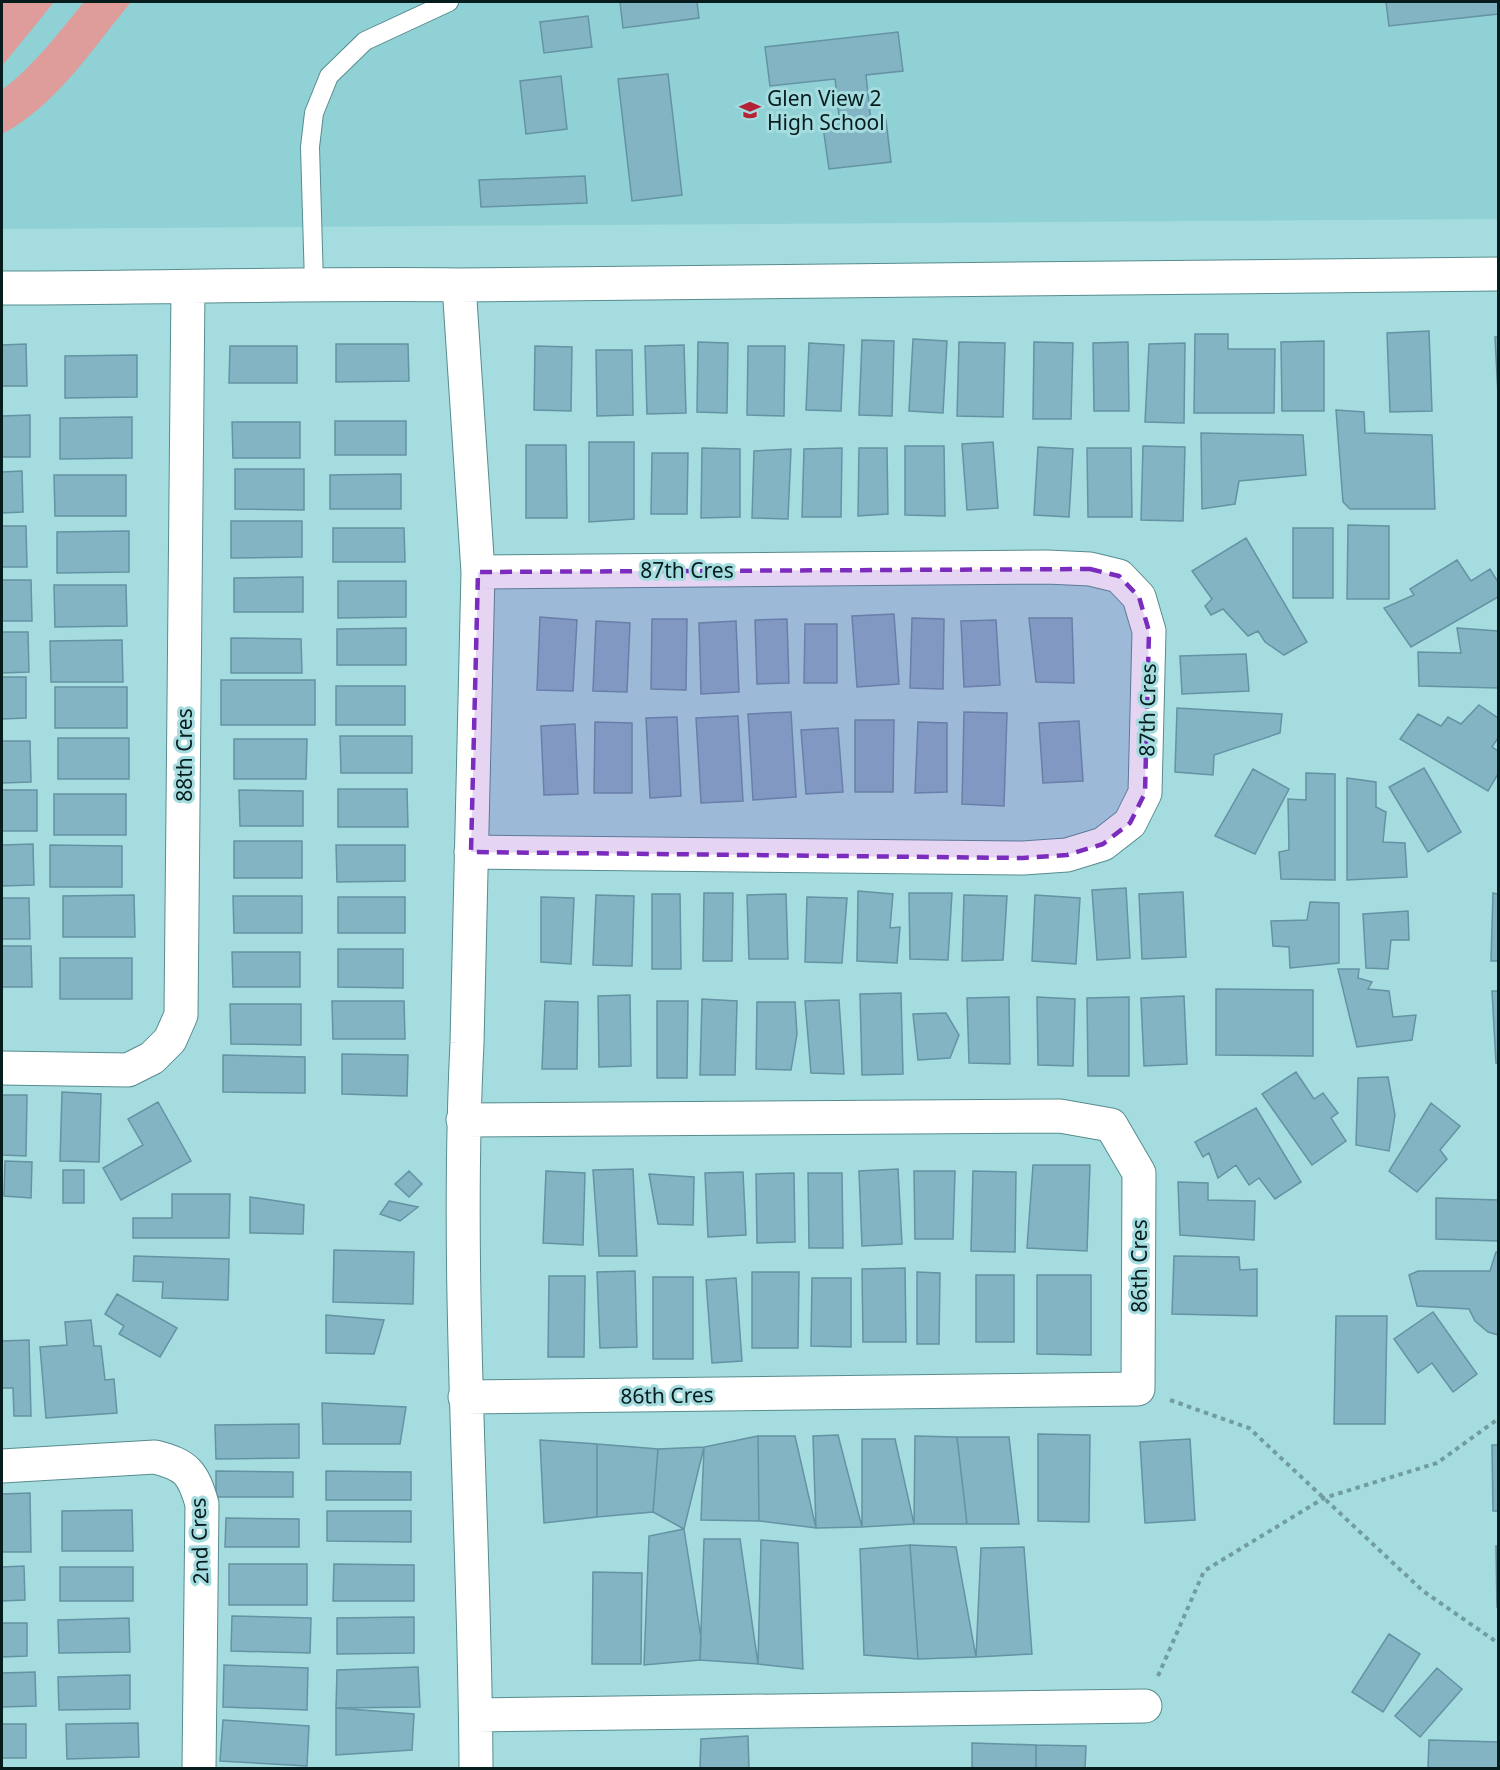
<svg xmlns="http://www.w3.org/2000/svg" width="1500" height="1770" font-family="'Noto Sans',sans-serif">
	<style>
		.built { fill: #90d1d5 }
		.green { fill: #de9c9b }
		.building { fill: #83b4c4; stroke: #6493a3; stroke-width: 1.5 }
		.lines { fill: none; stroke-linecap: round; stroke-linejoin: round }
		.lane-casing { stroke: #578c8f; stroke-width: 20 }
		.street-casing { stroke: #578c8f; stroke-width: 35 }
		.path { stroke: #719da0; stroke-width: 4; stroke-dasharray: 4.5 4.5; stroke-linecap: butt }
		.lane { stroke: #fff; stroke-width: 18 }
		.street { stroke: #fff; stroke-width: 33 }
		.marked { fill: #7b2cbf; fill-opacity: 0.2; stroke: #7b2cbf; stroke-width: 4.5; stroke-dasharray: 12 8; stroke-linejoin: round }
		.labels { text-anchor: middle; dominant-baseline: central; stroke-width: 6; stroke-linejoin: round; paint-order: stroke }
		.poi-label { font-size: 21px; fill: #061c1d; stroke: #a5dcdf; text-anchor: start }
		.street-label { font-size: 21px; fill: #061c1d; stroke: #a5dcdf }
	</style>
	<rect width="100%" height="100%" fill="#a5dcdf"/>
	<!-- built -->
	<path class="built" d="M 2,2 L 1498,2 L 1498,219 L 2,229 Z"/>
	<!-- green -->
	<path class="green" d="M 2,2 L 54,2 L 2,66 Z
		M 84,2 L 131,2 C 93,48 56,106 2,134 L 2,90 C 34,66 58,33 84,2 Z"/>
	<!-- building -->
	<path class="building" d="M 620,2 L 697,2 L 699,18 L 623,28 Z
		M 1386,2 L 1498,2 L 1498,14 L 1389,26 Z
		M 588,16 L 592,47 L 544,53 L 540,22 Z
		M 898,32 L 903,71 L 866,75 L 871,122 L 886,120 L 891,162 L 829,169 L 823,127 L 840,125 L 835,79 L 770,86 L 765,47 Z
		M 668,74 L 682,195 L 632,201 L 618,79 Z
		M 561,76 L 567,129 L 526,134 L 520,81 Z
		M 585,176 L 587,203 L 481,207 L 479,180 Z
		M 1429,331 L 1432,411 L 1390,412 L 1387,333 Z
		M 1195,334 L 1228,334 L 1228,349 L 1275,349 L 1274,413 L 1194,413 Z
		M 1495,337 L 1498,337 L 1498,395 Z
		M 913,339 L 947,341 L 943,413 L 909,411 Z
		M 862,340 L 894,341 L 892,416 L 859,415 Z
		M 1324,341 L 1324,411 L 1282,411 L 1281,342 Z
		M 698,342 L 728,343 L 727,413 L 697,412 Z
		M 959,342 L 1005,343 L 1003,417 L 957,416 Z
		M 1034,342 L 1073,343 L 1071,419 L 1033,419 Z
		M 1128,342 L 1129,411 L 1094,411 L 1093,343 Z
		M 809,343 L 844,345 L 841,411 L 806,410 Z
		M 1185,343 L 1184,423 L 1145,422 L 1149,344 Z
		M 26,344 L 27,386 L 2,386 L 2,345 Z
		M 336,344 L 408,344 L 409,381 L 336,382 Z
		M 684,345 L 686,413 L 647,414 L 645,346 Z
		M 230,346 L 297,346 L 297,383 L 229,383 Z
		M 535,346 L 572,347 L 571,411 L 534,410 Z
		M 748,346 L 785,346 L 784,416 L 747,415 Z
		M 596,350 L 632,350 L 633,415 L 597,416 Z
		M 137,355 L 137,397 L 65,398 L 65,356 Z
		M 1336,410 L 1364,412 L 1365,433 L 1432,435 L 1435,509 L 1350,509 L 1343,502 Z
		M 30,415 L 30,457 L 2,457 L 2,416 Z
		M 132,417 L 132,458 L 60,459 L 60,418 Z
		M 335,421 L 406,421 L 406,455 L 335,455 Z
		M 232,422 L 300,422 L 300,458 L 233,458 Z
		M 1201,433 L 1303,435 L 1306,475 L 1239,481 L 1235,504 L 1202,509 Z
		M 589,442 L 634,442 L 634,519 L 589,522 Z
		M 993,442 L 998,508 L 967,510 L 962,444 Z
		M 526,445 L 566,445 L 567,518 L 526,518 Z
		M 905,446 L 944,446 L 945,516 L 905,515 Z
		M 1143,446 L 1185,447 L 1183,521 L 1141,520 Z
		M 1038,447 L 1073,449 L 1069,517 L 1034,515 Z
		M 702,448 L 740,449 L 740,517 L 701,518 Z
		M 842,448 L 841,517 L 802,517 L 804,449 Z
		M 859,448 L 887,448 L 888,514 L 858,516 Z
		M 1087,448 L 1131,448 L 1132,517 L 1088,517 Z
		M 791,449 L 788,519 L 752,518 L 754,451 Z
		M 652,453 L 688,453 L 687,514 L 651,514 Z
		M 235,469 L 304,469 L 304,510 L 235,509 Z
		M 22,471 L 23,512 L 2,513 L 2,472 Z
		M 401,474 L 401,509 L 330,509 L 330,475 Z
		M 54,475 L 126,475 L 126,516 L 55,516 Z
		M 231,521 L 302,521 L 302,557 L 231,558 Z
		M 1348,525 L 1389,526 L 1389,599 L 1347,599 Z
		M 2,526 L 26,526 L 27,567 L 2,567 Z
		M 333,528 L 404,528 L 405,562 L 333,562 Z
		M 1293,528 L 1333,528 L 1333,598 L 1293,598 Z
		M 129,531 L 129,572 L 57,573 L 57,532 Z
		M 1246,538 L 1307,642 L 1284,655 L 1265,642 L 1258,631 L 1248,636 L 1223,609 L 1211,615 L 1205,606 L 1212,599 L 1192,571 Z
		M 1457,560 L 1471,581 L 1490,569 L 1498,582 L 1498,597 L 1411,647 L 1384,608 L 1414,595 L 1410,589 Z
		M 303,577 L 303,612 L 234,612 L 234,578 Z
		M 2,580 L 31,580 L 32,621 L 2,621 Z
		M 338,581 L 406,581 L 406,617 L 338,618 Z
		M 54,585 L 126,585 L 127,626 L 55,627 Z
		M 894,614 L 899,684 L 857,687 L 852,616 Z
		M 540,617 L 577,620 L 573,691 L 537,690 Z
		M 912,618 L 944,619 L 943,689 L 910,688 Z
		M 1029,618 L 1072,618 L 1074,683 L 1036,682 Z
		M 652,619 L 687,619 L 686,690 L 651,689 Z
		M 787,619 L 789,683 L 757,684 L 755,620 Z
		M 996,620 L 1000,685 L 964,687 L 961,621 Z
		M 596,621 L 630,623 L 627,692 L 593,691 Z
		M 736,621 L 739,692 L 701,694 L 699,623 Z
		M 805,624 L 837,624 L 837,683 L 804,683 Z
		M 406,628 L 406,665 L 337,665 L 337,629 Z
		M 1457,628 L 1498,631 L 1498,688 L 1419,686 L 1418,652 L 1461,653 Z
		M 2,632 L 28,632 L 29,672 L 2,673 Z
		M 231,638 L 301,639 L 302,673 L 231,673 Z
		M 122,640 L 123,682 L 51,682 L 50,641 Z
		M 1246,654 L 1249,691 L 1182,694 L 1180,656 Z
		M 2,677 L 26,677 L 26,718 L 2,719 Z
		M 221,680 L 315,680 L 315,725 L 221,725 Z
		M 336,686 L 405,686 L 405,725 L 336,725 Z
		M 55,687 L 127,687 L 127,728 L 55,728 Z
		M 1479,705 L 1498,718 L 1498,738 L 1492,747 L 1498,751 L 1498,774 L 1488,791 L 1400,739 L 1418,714 L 1441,726 L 1448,717 L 1461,724 Z
		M 1177,708 L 1282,714 L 1280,733 L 1214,755 L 1213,775 L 1175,772 Z
		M 791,712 L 796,797 L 753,800 L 748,714 Z
		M 964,712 L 1007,713 L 1004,806 L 962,804 Z
		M 738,716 L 743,801 L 701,803 L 696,718 Z
		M 677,717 L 681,796 L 650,798 L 646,718 Z
		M 855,720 L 894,720 L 893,792 L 855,792 Z
		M 1079,721 L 1083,781 L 1043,783 L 1039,723 Z
		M 595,722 L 632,723 L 632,793 L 594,793 Z
		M 918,722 L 947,723 L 947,792 L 915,793 Z
		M 575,724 L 578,794 L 544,795 L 541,726 Z
		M 838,728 L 843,792 L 806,794 L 801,730 Z
		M 340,736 L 412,736 L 412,773 L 341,773 Z
		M 58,738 L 129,738 L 129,779 L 58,779 Z
		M 234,739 L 307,739 L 306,779 L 234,779 Z
		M 2,741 L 30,741 L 31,782 L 2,783 Z
		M 1424,768 L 1461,832 L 1428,852 L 1389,787 Z
		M 1253,769 L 1289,789 L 1255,854 L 1215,836 Z
		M 1306,773 L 1335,774 L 1335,880 L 1281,879 L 1279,852 L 1289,850 L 1288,799 L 1306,800 Z
		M 1347,778 L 1376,782 L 1376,807 L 1386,812 L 1383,842 L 1405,843 L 1407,877 L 1347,880 Z
		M 338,789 L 407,789 L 408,827 L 338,827 Z
		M 2,790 L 37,790 L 37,831 L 2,831 Z
		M 239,790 L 303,791 L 303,826 L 240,826 Z
		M 54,794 L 126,794 L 126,835 L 54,835 Z
		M 234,841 L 302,841 L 302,878 L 234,878 Z
		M 33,844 L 34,885 L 2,886 L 2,845 Z
		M 50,845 L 122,846 L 122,887 L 50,887 Z
		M 336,845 L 405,845 L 405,881 L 337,882 Z
		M 1126,888 L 1130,958 L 1097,960 L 1092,890 Z
		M 858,891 L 893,894 L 890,928 L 900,927 L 897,963 L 857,961 Z
		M 1183,892 L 1186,957 L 1142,959 L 1139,894 Z
		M 704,893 L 733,893 L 732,961 L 703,961 Z
		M 909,893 L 952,893 L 948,960 L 910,959 Z
		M 1493,893 L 1498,894 L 1498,961 L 1491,961 Z
		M 652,894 L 680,894 L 681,969 L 652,969 Z
		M 786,894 L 788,959 L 749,959 L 747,895 Z
		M 134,895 L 135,937 L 63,937 L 63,896 Z
		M 596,895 L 634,896 L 632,966 L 593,965 Z
		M 964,895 L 1007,896 L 1003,960 L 962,961 Z
		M 1035,895 L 1080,898 L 1076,964 L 1032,961 Z
		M 233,896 L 302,896 L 302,933 L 234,933 Z
		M 338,897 L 405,897 L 405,933 L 338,933 Z
		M 541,897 L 574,898 L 571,964 L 541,962 Z
		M 807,897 L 847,898 L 842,963 L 805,962 Z
		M 2,898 L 29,898 L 30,939 L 2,939 Z
		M 1310,902 L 1339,903 L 1339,963 L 1290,968 L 1289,947 L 1273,946 L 1271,921 L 1307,920 Z
		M 1408,911 L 1409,940 L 1391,940 L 1388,969 L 1366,968 L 1363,914 Z
		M 2,946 L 31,946 L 32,987 L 2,987 Z
		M 338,949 L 403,949 L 403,988 L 338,987 Z
		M 232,952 L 300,952 L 300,987 L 233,987 Z
		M 60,958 L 132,958 L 132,999 L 60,999 Z
		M 1338,969 L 1359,969 L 1358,978 L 1372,982 L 1368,989 L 1389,991 L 1393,1017 L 1416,1015 L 1412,1040 L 1357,1047 Z
		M 1216,989 L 1313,990 L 1313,1056 L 1216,1055 Z
		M 1492,991 L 1498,991 L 1498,1063 L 1496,1063 Z
		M 901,993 L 903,1074 L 862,1075 L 860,994 Z
		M 630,995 L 631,1066 L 599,1067 L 598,996 Z
		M 1184,996 L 1187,1064 L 1144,1066 L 1141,998 Z
		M 1009,997 L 1010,1064 L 969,1063 L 967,998 Z
		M 1037,997 L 1075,999 L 1073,1066 L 1038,1065 Z
		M 1129,997 L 1129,1076 L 1088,1076 L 1087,998 Z
		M 702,999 L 737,1001 L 735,1075 L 700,1075 Z
		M 839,1000 L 844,1074 L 811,1073 L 805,1001 Z
		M 332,1001 L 404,1001 L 405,1039 L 333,1039 Z
		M 545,1001 L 578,1002 L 577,1069 L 542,1069 Z
		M 657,1001 L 688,1001 L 687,1078 L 657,1078 Z
		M 757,1002 L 795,1002 L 797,1034 L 791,1070 L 756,1069 Z
		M 230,1004 L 301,1004 L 301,1045 L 231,1044 Z
		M 946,1013 L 959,1035 L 950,1058 L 918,1060 L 913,1014 Z
		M 342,1054 L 408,1055 L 407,1096 L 342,1094 Z
		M 223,1055 L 305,1057 L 305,1093 L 223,1092 Z
		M 1296,1072 L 1314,1099 L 1323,1093 L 1338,1113 L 1331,1118 L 1346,1141 L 1312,1165 L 1262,1094 Z
		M 1388,1077 L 1395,1115 L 1389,1151 L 1356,1145 L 1358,1078 Z
		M 62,1092 L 101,1094 L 99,1162 L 60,1161 Z
		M 2,1095 L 27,1095 L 26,1156 L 2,1155 Z
		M 158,1102 L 191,1161 L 121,1200 L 103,1168 L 143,1145 L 128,1119 Z
		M 1431,1103 L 1460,1126 L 1440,1150 L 1447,1159 L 1417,1192 L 1389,1171 Z
		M 1256,1108 L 1301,1182 L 1275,1199 L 1259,1178 L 1249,1185 L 1236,1165 L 1218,1178 L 1209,1153 L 1203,1157 L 1195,1142 Z
		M 5,1161 L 32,1162 L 31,1198 L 4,1196 Z
		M 1033,1165 L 1090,1165 L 1087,1251 L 1027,1248 Z
		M 633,1169 L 637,1256 L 599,1256 L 593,1170 Z
		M 898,1169 L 902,1244 L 862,1246 L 859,1171 Z
		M 63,1170 L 84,1170 L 84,1203 L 63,1203 Z
		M 409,1171 L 422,1184 L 409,1197 L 395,1184 Z
		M 546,1171 L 585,1173 L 583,1245 L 543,1243 Z
		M 914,1171 L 955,1171 L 953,1239 L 915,1239 Z
		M 973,1171 L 1016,1172 L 1015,1252 L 971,1251 Z
		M 743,1172 L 746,1235 L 708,1237 L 705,1173 Z
		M 794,1173 L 795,1242 L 757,1243 L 756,1174 Z
		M 808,1173 L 842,1173 L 843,1248 L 809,1248 Z
		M 649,1174 L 694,1177 L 693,1225 L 658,1224 Z
		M 1178,1182 L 1208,1183 L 1208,1200 L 1255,1201 L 1254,1240 L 1180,1235 Z
		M 172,1194 L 230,1194 L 229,1238 L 133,1238 L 133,1218 L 172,1218 Z
		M 250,1197 L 304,1205 L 303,1234 L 250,1233 Z
		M 1436,1198 L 1498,1200 L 1498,1241 L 1436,1239 Z
		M 389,1201 L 418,1207 L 400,1221 L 380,1214 Z
		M 334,1250 L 414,1252 L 413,1304 L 333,1302 Z
		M 1496,1252 L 1498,1252 L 1498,1335 L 1488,1332 L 1475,1321 L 1469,1309 L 1417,1306 L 1409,1275 L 1418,1271 L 1490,1271 Z
		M 134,1256 L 229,1259 L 228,1300 L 162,1298 L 163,1282 L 133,1281 Z
		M 1174,1256 L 1239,1257 L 1240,1270 L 1257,1269 L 1257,1316 L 1172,1314 Z
		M 905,1268 L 906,1342 L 863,1342 L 862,1269 Z
		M 635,1271 L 637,1347 L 600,1348 L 597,1272 Z
		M 752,1272 L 799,1272 L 798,1348 L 752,1348 Z
		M 917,1272 L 940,1273 L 939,1344 L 917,1344 Z
		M 976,1275 L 1014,1275 L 1014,1342 L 976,1342 Z
		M 1037,1275 L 1091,1275 L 1091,1355 L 1037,1354 Z
		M 549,1276 L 585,1276 L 584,1357 L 548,1357 Z
		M 653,1277 L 693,1277 L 693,1359 L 653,1359 Z
		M 736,1278 L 742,1361 L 712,1363 L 706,1280 Z
		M 812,1278 L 851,1278 L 851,1347 L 811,1346 Z
		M 117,1294 L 177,1328 L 160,1357 L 119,1334 L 124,1326 L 105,1314 Z
		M 1433,1312 L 1477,1374 L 1453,1392 L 1432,1363 L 1418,1373 L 1394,1339 Z
		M 326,1315 L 384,1320 L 374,1354 L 326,1353 Z
		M 1336,1316 L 1387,1316 L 1385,1424 L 1334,1424 Z
		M 91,1320 L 94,1346 L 101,1346 L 105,1380 L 114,1379 L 117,1413 L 46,1418 L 40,1347 L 67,1345 L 65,1322 Z
		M 29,1340 L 31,1416 L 14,1416 L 13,1388 L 2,1388 L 2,1341 Z
		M 322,1403 L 406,1407 L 400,1444 L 323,1444 Z
		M 299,1424 L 299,1458 L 216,1459 L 215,1425 Z
		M 1038,1434 L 1090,1435 L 1089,1522 L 1038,1521 Z
		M 838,1435 L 862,1527 L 816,1528 L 813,1436 Z
		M 758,1436 L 795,1436 L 816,1528 L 759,1521 Z
		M 758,1436 L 759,1521 L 701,1520 L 704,1447 Z
		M 915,1436 L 957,1437 L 967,1524 L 914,1524 Z
		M 957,1437 L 1009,1437 L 1019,1524 L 967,1524 Z
		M 862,1439 L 895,1439 L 914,1524 L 862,1527 Z
		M 1190,1439 L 1195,1520 L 1145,1523 L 1140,1442 Z
		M 540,1440 L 597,1444 L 597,1517 L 544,1523 Z
		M 597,1444 L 658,1449 L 653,1512 L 597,1517 Z
		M 1492,1445 L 1498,1445 L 1498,1511 L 1493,1511 Z
		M 704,1447 L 684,1529 L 653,1512 L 658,1449 Z
		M 216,1471 L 293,1472 L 293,1497 L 216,1497 Z
		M 326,1471 L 411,1472 L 411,1500 L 326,1500 Z
		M 30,1493 L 31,1552 L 2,1552 L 2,1494 Z
		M 132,1510 L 133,1551 L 62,1551 L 62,1511 Z
		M 327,1511 L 411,1511 L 411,1542 L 327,1541 Z
		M 226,1518 L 299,1519 L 299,1547 L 225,1547 Z
		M 684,1529 L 701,1638 L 700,1660 L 644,1665 L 649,1536 Z
		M 704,1539 L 740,1539 L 758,1664 L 700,1660 Z
		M 761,1540 L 798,1543 L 803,1669 L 758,1664 Z
		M 910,1545 L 956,1547 L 976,1657 L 918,1659 Z
		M 910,1545 L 918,1659 L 864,1655 L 860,1549 Z
		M 1496,1546 L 1498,1546 L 1498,1607 L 1497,1607 Z
		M 1024,1547 L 1032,1654 L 976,1657 L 981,1548 Z
		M 229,1564 L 307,1564 L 307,1605 L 229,1605 Z
		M 334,1564 L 414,1565 L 414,1601 L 333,1601 Z
		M 24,1566 L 25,1600 L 2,1601 L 2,1567 Z
		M 60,1567 L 133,1567 L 133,1601 L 60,1601 Z
		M 593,1572 L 642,1573 L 641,1664 L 592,1664 Z
		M 232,1616 L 311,1618 L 310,1653 L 231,1651 Z
		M 414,1617 L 414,1653 L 337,1654 L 337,1618 Z
		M 129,1618 L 130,1652 L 59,1653 L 58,1620 Z
		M 2,1623 L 27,1623 L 27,1656 L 2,1657 Z
		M 1389,1634 L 1420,1654 L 1383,1712 L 1352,1692 Z
		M 224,1665 L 308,1668 L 307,1710 L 223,1707 Z
		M 418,1667 L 420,1707 L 336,1708 L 337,1670 Z
		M 1437,1668 L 1462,1689 L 1420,1737 L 1395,1716 Z
		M 35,1672 L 36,1706 L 2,1707 L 2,1673 Z
		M 130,1675 L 130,1709 L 59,1710 L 58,1677 Z
		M 336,1708 L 414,1714 L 412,1750 L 336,1755 Z
		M 223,1720 L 309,1726 L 307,1766 L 220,1761 Z
		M 138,1723 L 139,1757 L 67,1759 L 66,1724 Z
		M 2,1724 L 26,1724 L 26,1758 L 2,1758 Z
		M 748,1736 L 749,1768 L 700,1768 L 701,1739 Z
		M 1429,1740 L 1498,1742 L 1498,1768 L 1428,1768 Z
		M 972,1743 L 1036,1745 L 1036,1768 L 972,1768 Z
		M 1036,1745 L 1086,1746 L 1085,1768 L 1036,1768 Z"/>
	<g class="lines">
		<defs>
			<path id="lane" d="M 314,283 L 310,147 L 314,113 L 329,76 L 365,41 L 449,2"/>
			<path id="street" d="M 459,285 L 478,572 L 467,1043 C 455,1285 475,1527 476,1768
				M 2,288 C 154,288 306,283 459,285 L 1498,274
				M 471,852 L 1023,858 L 1067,855 L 1103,844 L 1130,823 L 1145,793 L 1149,631 L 1139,597 L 1119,576 L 1090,569 L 1047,567 L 478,572
				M 2,1068 L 128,1070 L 152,1058 L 170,1040 L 181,1015 L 188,287
				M 463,1120 L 1060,1116 L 1111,1125 L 1139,1173 L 1138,1389 L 465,1397
				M 2,1466 L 155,1457 C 187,1465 193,1473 202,1504 L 199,1768
				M 476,1715 L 1145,1706"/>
		</defs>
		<!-- lane casing -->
		<use href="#lane" class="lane-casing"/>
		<!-- street casing -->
		<use href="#street" class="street-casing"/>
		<!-- path -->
		<path class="path" d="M 1170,1400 L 1249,1428 L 1423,1591 L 1498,1643
			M 1158,1676 L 1204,1571 L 1324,1498 L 1437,1463 L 1498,1419"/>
		<!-- lane -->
		<use href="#lane" class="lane"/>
		<!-- street -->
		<use href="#street" class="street"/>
	</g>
	<!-- marked area -->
	<path class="marked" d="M 1090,569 L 1119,576 L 1139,597 L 1149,631 L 1145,793 L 1130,823 L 1103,844 L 1067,855 L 1023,858 L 471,852 L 478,572 Z"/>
	<!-- icons -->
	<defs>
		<symbol id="school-bare" viewBox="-9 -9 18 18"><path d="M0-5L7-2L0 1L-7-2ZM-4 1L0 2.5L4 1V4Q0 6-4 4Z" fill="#b52336" stroke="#a5dcdf" stroke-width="2.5" paint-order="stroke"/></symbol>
	</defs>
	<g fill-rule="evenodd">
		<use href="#school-bare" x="735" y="95" width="30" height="30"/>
	</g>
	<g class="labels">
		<!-- poi labels -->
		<g class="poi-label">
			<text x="767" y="98">Glen View 2<tspan x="767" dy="24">High School</tspan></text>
		</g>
		<!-- street labels -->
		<g class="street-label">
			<text x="687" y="570">87th Cres</text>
			<text transform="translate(1147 710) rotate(-89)">87th Cres</text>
			<text transform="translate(184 755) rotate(-90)">88th Cres</text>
			<text transform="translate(1139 1266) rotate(-90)">86th Cres</text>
			<text transform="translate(667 1395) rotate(-1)">86th Cres</text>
			<text transform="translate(199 1541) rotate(-92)">2nd Cres</text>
		</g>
	</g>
	<!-- border -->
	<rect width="1500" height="1770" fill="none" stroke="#061c1d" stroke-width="6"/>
</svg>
